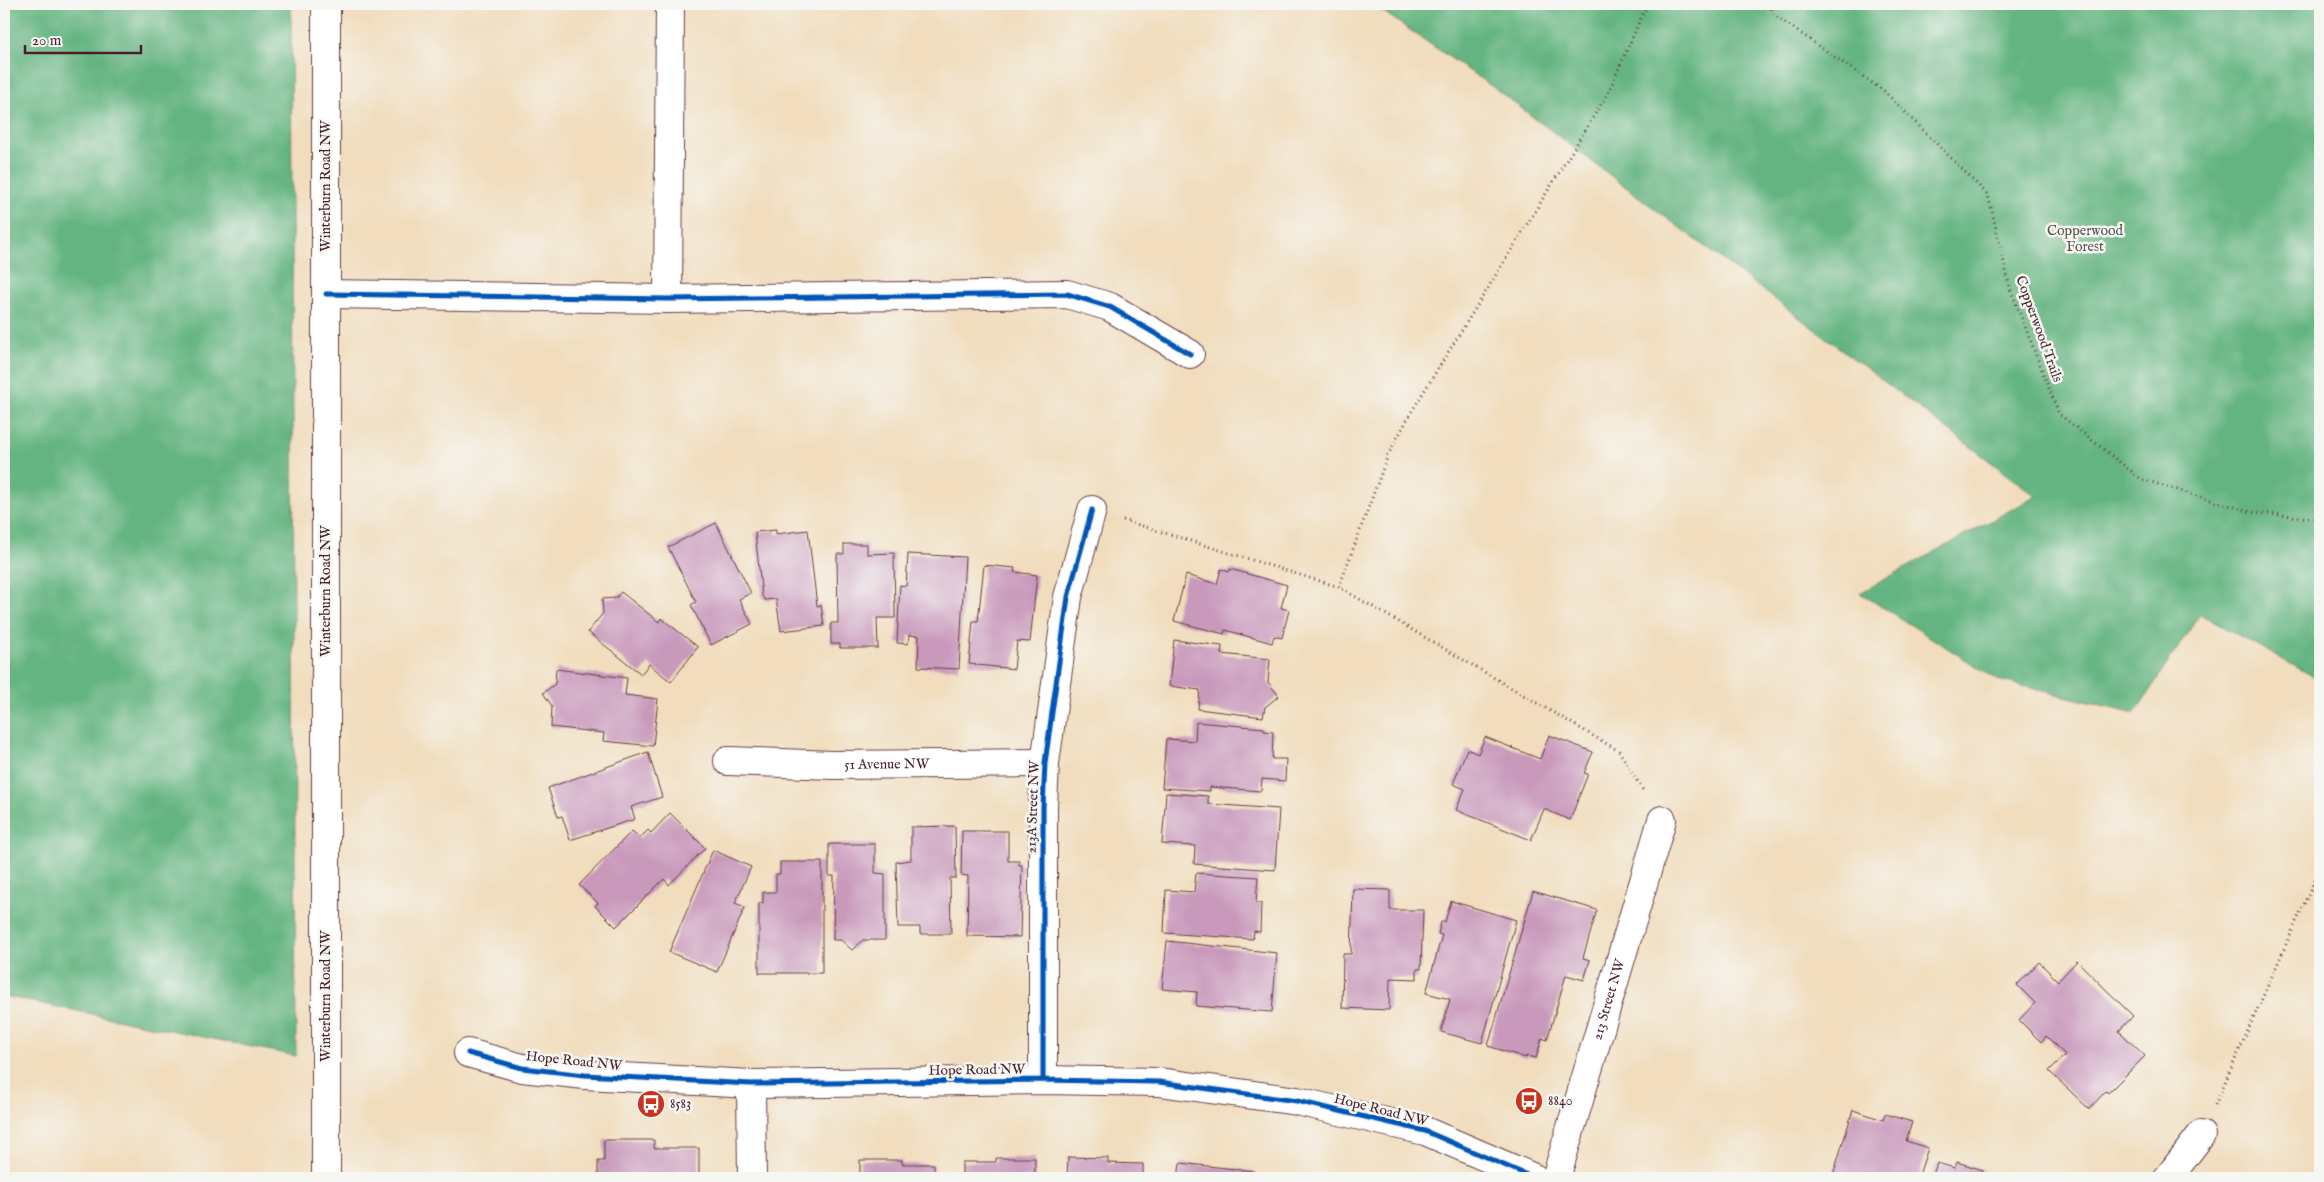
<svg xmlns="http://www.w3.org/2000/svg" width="2324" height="1182" font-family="'IM FELL English',serif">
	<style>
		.forest { fill: #63b480; stroke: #566a56 }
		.building { fill: #c999bc }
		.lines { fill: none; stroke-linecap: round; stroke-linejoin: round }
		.minor-casing { stroke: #633c41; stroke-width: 30 }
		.major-casing { stroke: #633c41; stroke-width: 30 }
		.path { stroke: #633c41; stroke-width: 3; stroke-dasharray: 1 4; stroke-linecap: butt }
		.minor { stroke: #fff; stroke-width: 28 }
		.major { stroke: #fff; stroke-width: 28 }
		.cycleway-casing { stroke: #f6f6f2; stroke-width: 8 }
		.cycleway { stroke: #0057b8; stroke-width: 5 }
		.labels { text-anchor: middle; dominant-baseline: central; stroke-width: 5; stroke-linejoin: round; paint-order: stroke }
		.street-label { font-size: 14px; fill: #4a1f2b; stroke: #f6f6f2 }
		.park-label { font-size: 14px; fill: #58554b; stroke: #f6f6f2 }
		.poi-label { font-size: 14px; fill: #4a1f2b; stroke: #f6f6f2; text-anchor: start }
	</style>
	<rect width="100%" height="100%" fill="#f6f6f2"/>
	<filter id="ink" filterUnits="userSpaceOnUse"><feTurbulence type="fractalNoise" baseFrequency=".02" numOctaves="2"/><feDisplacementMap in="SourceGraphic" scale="10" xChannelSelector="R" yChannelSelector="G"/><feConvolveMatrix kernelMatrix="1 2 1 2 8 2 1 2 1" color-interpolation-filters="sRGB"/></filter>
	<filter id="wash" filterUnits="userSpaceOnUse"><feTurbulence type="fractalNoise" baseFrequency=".0096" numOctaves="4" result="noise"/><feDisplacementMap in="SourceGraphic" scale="20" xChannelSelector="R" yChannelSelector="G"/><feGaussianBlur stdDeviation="1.12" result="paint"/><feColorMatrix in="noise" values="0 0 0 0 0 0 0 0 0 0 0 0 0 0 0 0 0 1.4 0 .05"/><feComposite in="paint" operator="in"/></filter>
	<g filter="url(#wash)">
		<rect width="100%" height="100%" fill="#f1ddbd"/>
		<!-- forest -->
		<path class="forest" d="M 4,4 L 291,4 L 296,1056 L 4,996 Z
			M 1372,4 L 2320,4 L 2320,680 L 2200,614 L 2135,713 L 1998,680 L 1860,593 L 2036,496 L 1497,90 Z"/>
		<g id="blocks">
			<!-- building -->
			<path class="building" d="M 716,523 L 751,593 L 739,599 L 752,624 L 711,645 L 691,605 L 696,602 L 668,547 Z
				M 776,530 L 776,534 L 808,530 L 817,606 L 821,605 L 824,626 L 781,631 L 776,599 L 765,600 L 762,596 L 755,532 Z
				M 844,544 L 867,544 L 867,554 L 894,553 L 895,618 L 877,618 L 878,648 L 840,648 L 840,644 L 831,644 L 831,623 L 838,623 L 837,554 L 844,554 Z
				M 908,554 L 965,557 L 959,669 L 918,667 L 919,636 L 909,635 L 908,644 L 897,643 L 900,585 L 906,586 Z
				M 984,565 L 1015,568 L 1014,572 L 1037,575 L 1030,642 L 1017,641 L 1014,669 L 969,664 L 973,621 L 978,621 Z
				M 1221,569 L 1229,572 L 1230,569 L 1287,585 L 1281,608 L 1289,610 L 1282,638 L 1274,636 L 1272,643 L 1225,630 L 1224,634 L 1174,621 L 1186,575 L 1217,584 Z
				M 621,592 L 659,622 L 661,618 L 698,647 L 671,682 L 649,664 L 641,674 L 588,632 L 603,613 L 602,599 L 616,598 Z
				M 1174,640 L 1222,646 L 1221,654 L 1270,659 L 1268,682 L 1279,696 L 1265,707 L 1263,717 L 1198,709 L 1200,690 L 1169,686 Z
				M 556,669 L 627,678 L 625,695 L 658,699 L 653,746 L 603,741 L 604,733 L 551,727 L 552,706 L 543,693 L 555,684 Z
				M 1196,722 L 1264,728 L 1264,731 L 1273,732 L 1272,759 L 1286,759 L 1285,781 L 1262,779 L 1261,791 L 1210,787 L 1210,791 L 1162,788 L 1166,739 L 1195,741 Z
				M 1549,735 L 1593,752 L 1584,773 L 1588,774 L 1570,820 L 1544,809 L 1531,840 L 1456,810 L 1465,789 L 1453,784 L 1467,749 L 1478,754 L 1485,737 L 1540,759 Z
				M 648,752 L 662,797 L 631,807 L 635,819 L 570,840 L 562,816 L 558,817 L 548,788 Z
				M 1166,793 L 1208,796 L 1208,804 L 1279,809 L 1275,870 L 1194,864 L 1195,846 L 1162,844 Z
				M 670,813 L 705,848 L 669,885 L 664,879 L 616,927 L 595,906 L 598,903 L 579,885 L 632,831 L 640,838 L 648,830 L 651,833 Z
				M 955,826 L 956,878 L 950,878 L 951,934 L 920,934 L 920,927 L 898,927 L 896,862 L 911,860 L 911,827 Z
				M 962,831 L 1008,831 L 1008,861 L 1019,861 L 1019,865 L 1022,865 L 1020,937 L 967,936 L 968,876 L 961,875 Z
				M 829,844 L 875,844 L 875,873 L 885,874 L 885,940 L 863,940 L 852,950 L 841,940 L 833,940 L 834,876 L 829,876 Z
				M 713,850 L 751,867 L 735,903 L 745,907 L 717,972 L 669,952 Z
				M 780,862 L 822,862 L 822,973 L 759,973 L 759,903 L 763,903 L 763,892 L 776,892 L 776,874 L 780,874 Z
				M 1196,873 L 1258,877 L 1256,903 L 1261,903 L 1260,932 L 1254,931 L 1253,939 L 1164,933 L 1166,890 L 1194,892 Z
				M 1353,889 L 1390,890 L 1390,910 L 1423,910 L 1421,969 L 1417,969 L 1417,979 L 1390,978 L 1389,1010 L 1342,1008 L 1343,954 L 1351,954 Z
				M 1533,891 L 1597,910 L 1583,958 L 1590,960 L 1584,980 L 1566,975 L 1547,1040 L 1542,1038 L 1536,1058 L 1526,1056 L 1526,1058 L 1488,1046 Z
				M 1451,901 L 1516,920 L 1482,1043 L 1441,1032 L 1450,999 L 1426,993 L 1442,935 L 1438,934 L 1441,922 L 1445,922 Z
				M 1167,941 L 1277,953 L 1272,1012 L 1196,1006 L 1197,992 L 1162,989 Z
				M 2077,961 L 2133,1016 L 2119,1031 L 2145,1056 L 2108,1093 L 2106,1091 L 2089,1109 L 2049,1071 L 2065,1055 L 2046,1036 L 2041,1042 L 2019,1020 L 2035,1003 L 2017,985 L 2039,962 L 2058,981 Z
				M 1853,1110 L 1883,1120 L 1885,1114 L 1912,1122 L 1906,1141 L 1928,1148 L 1918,1178 L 1832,1178 Z
				M 604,1140 L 654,1140 L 654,1148 L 699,1148 L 699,1178 L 598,1178 L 598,1161 L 604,1161 Z
				M 1068,1157 L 1108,1158 L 1108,1163 L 1143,1164 L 1143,1178 L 1067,1178 Z
				M 996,1158 L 1035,1158 L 1035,1178 L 962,1178 L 962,1162 L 996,1162 Z
				M 860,1160 L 902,1160 L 902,1164 L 934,1164 L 934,1178 L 860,1178 Z
				M 1957,1162 L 1983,1170 L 1981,1178 L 1932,1178 L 1937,1163 L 1955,1168 Z
				M 1180,1163 L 1254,1171 L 1253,1178 L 1178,1178 Z"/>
		</g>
	</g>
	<g filter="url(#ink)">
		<use href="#blocks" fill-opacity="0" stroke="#633c41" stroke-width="1"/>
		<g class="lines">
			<defs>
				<g id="minor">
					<path d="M 326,294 L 668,299 L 1067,294 L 1110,307 L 1190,354"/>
					<path d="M 668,299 L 670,4"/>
					<path id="s1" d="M 728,761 L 833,765 L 1045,763"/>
					<path d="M 468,1053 L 522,1068 L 585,1075 L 751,1084 L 1043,1080 L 1159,1082 L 1297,1101 L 1425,1131 L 1534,1178"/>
					<path d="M 1043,1080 L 1043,807 L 1045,763 L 1068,597 L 1092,510"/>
					<path d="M 751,1084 L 752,1178"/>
					<path id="s2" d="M 1556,1178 L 1662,820"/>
					<path d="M 2168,1178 L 2201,1135"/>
				</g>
				<path id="major" d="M 326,4 L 326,1178"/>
			</defs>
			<!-- minor casing -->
			<use href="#minor" class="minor-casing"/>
			<!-- major casing -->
			<use href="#major" class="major-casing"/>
			<!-- path -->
			<path class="path" d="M 1770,4 L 1774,15 L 1884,91 L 1988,195 L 2010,288 L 2059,414 L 2141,479 L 2251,512 L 2320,519
				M 1123,520 L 1339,587 L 1619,751 L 1644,792
				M 1339,587 L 1388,455 L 1412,411 L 1608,93 L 1647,4
				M 2215,1105 L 2320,868"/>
			<!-- minor -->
			<use href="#minor" class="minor"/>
			<!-- major -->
			<use href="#major" class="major"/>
			<defs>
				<path id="cycleway" d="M 326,294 L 668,299 L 1067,294 L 1110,307 L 1190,354
					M 468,1053 L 522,1068 L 585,1075 L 751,1084 L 1043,1080 L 1159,1082 L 1297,1101 L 1425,1131 L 1534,1178
					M 1043,1080 L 1043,807 L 1045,763 L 1068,597 L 1092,510"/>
			</defs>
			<!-- cycleway casing -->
			<use href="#cycleway" class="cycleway-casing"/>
			<!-- cycleway -->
			<use href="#cycleway" class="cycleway"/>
		</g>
	</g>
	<!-- icons -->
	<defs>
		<symbol id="bus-disc" viewBox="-11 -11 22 22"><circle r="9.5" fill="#c8321e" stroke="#f6f6f2"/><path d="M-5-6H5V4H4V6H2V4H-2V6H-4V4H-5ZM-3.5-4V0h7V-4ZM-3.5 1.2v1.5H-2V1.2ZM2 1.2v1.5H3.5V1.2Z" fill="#fff"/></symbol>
	</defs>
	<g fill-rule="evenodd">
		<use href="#bus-disc" x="1513" y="1085" width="32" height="32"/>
		<use href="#bus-disc" x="635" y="1088" width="32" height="32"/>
	</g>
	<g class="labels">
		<!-- street labels -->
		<g class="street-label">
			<text transform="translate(326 186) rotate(-90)">Winterburn Road NW</text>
			<text transform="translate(2039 329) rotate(70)">Copperwood Trails</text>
			<text transform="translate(326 591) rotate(-90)">Winterburn Road NW</text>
			<text stroke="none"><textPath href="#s1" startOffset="159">51 Avenue NW</textPath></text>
			<text transform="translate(1033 807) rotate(-88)">213A Street NW</text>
			<text transform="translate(326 996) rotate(-90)">Winterburn Road NW</text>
			<text stroke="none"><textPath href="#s2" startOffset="186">213 Street NW</textPath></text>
			<text transform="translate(574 1061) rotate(6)">Hope Road NW</text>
			<text transform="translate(977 1070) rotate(-1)">Hope Road NW</text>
			<text transform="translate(1381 1110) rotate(14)">Hope Road NW</text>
		</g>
		<!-- park labels -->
		<g class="park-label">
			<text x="2085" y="231">Copperwood<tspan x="2085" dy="16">Forest</tspan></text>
		</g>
		<!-- poi labels -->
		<g class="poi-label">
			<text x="1548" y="1101">8840</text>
			<text x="670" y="1104">8583</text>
		</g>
	</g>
	<!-- margin -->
	<rect width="2324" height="1182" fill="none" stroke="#f6f6f2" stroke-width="20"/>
	<!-- scale -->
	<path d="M25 45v8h116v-8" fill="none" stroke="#4a1f2b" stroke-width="2.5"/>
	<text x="32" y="45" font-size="15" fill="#4a1f2b" stroke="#f6f6f2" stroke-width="4" paint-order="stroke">20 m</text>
</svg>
